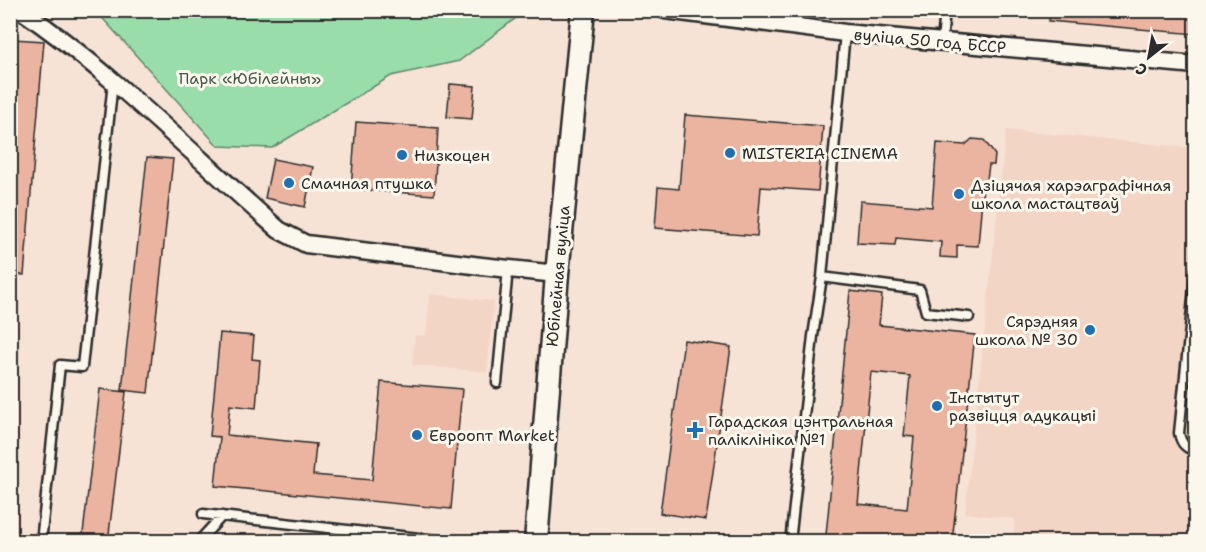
<svg xmlns="http://www.w3.org/2000/svg" width="1206" height="552" font-family="'Shantell Sans',sans-serif">
	<style>
		.built { fill: #f3d5c6 }
		.green { fill: #99deaa; stroke: #62846a; stroke-width: 1.5 }
		.building { fill: #ebb4a1; stroke: #2b2b2b; stroke-width: 1.5; fill-rule: evenodd }
		.lines { fill: none; stroke-linecap: round; stroke-linejoin: round }
		.lane-casing { stroke: #2b2b2b; stroke-width: 13 }
		.street-casing { stroke: #2b2b2b; stroke-width: 21 }
		.secondary-casing { stroke: #2b2b2b; stroke-width: 27 }
		.lane { stroke: #fbf7ec; stroke-width: 8 }
		.street { stroke: #fbf7ec; stroke-width: 16 }
		.secondary { stroke: #fbf7ec; stroke-width: 22 }
		.poi-dot { fill: #1f6fb2; stroke: #fbf7ec; stroke-width: 2 }
		.labels { text-anchor: middle; dominant-baseline: central; stroke-width: 6; stroke-linejoin: round; paint-order: stroke }
		.street-label { font-size: 16px; fill: #2b2b2b; stroke: #fbf7ec }
		.park-label { font-size: 16px; fill: #46584b; stroke: #fbf7ec }
		.poi-label { font-size: 16px; fill: #2b2b2b; stroke: #fbf7ec; text-anchor: start }
	</style>
	<rect width="100%" height="100%" fill="#f6e3d6"/>
	<filter id="ink" filterUnits="userSpaceOnUse"><feTurbulence type="fractalNoise" baseFrequency=".0167" numOctaves="2"/><feDisplacementMap in="SourceGraphic" scale="12" xChannelSelector="R" yChannelSelector="G"/><feConvolveMatrix kernelMatrix="1 2 1 2 8 2 1 2 1" color-interpolation-filters="sRGB"/></filter>
	<g filter="url(#ink)">
		<!-- built -->
		<path class="built" d="M 1006,130 L 1195,148 L 1195,541 L 1013,541 L 1015,519 L 965,513 Z
			M 430,294 L 494,301 L 487,372 L 412,365 L 415,335 L 426,336 Z"/>
		<!-- green -->
		<path class="green" d="M 96,11 L 517,11 L 516,18 L 459,61 L 391,76 L 272,148 L 218,146 Z"/>
		<!-- building -->
		<path class="building" d="M 1050,10 L 1196,10 L 1196,34 L 1049,21 Z
			M 13,39 L 44,41 L 24,275 L 10,274 L 10,71 Z
			M 450,84 L 475,86 L 472,119 L 447,117 Z
			M 685,115 L 823,126 L 818,191 L 761,187 L 757,236 L 655,228 L 658,187 L 679,189 Z
			M 356,122 L 438,128 L 434,195 L 351,189 Z
			M 972,139 L 984,140 L 995,155 L 994,165 L 989,165 L 986,186 L 983,186 L 978,246 L 957,245 L 957,258 L 940,257 L 941,242 L 896,238 L 895,245 L 857,243 L 860,201 L 932,207 L 937,143 L 965,145 Z
			M 147,157 L 173,159 L 148,393 L 122,390 Z
			M 273,159 L 313,167 L 305,207 L 265,198 Z
			M 850,291 L 882,295 L 879,325 L 975,335 L 952,542 L 891,542 L 826,535 ZM 871,372 L 910,376 L 904,436 L 914,437 L 907,509 L 858,504 Z
			M 220,333 L 254,336 L 252,359 L 260,360 L 256,408 L 230,405 L 227,435 L 316,444 L 313,475 L 372,480 L 381,382 L 462,389 L 451,509 L 215,486 L 220,437 L 210,436 Z
			M 684,340 L 731,347 L 706,520 L 660,513 Z
			M 100,389 L 126,392 L 108,542 L 82,542 Z"/>
		<g class="lines">
			<defs>
				<path id="lane" d="M 942,42 L 945,10
					M 1196,270 L 1179,433 C 1181,443 1185,449 1196,450
					M 822,277 L 920,290 L 926,312 L 969,317
					M 497,383 L 508,269
					M 203,514 L 455,542
					M 41,542 L 60,365 L 82,367 L 113,82
					M 198,542 L 222,516
					M 790,542 L 813,336 L 822,277 L 845,33"/>
				<path id="street" d="M 21,10 C 114,74 194,156 279,230 L 306,244 L 481,266 L 557,274
					M 665,10 L 845,33 L 1196,65"/>
				<path id="secondary" d="M 536,542 L 557,274 L 583,10"/>
			</defs>
			<!-- lane casing -->
			<use href="#lane" class="lane-casing"/>
			<!-- street casing -->
			<use href="#street" class="street-casing"/>
			<!-- secondary casing -->
			<use href="#secondary" class="secondary-casing"/>
			<!-- lane -->
			<use href="#lane" class="lane"/>
			<!-- street -->
			<use href="#street" class="street"/>
			<!-- secondary -->
			<use href="#secondary" class="secondary"/>
		</g>
	</g>
	<!-- markers -->
	<g class="poi-dot">
		<circle cx="730" cy="153" r="6"/>
		<circle cx="402" cy="155" r="6"/>
		<circle cx="289" cy="183" r="6"/>
		<circle cx="959" cy="194" r="6"/>
		<circle cx="1090" cy="330" r="6"/>
		<circle cx="937" cy="406" r="6"/>
		<path d="M692 421h6v6h6v6h-6v6h-6v-6h-6v-6h6z"/>
		<circle cx="417" cy="435" r="6"/>
	</g>
	<g class="labels">
		<!-- street labels -->
		<g class="street-label">
			<text transform="translate(930 41) rotate(5)">вуліца 50 год БССР</text>
			<text transform="translate(558 276) rotate(-85)">Юбілейная вуліца</text>
		</g>
		<!-- park labels -->
		<g class="park-label">
			<text x="250" y="78">Парк «Юбілейны»</text>
		</g>
		<!-- poi labels -->
		<g class="poi-label">
			<text x="742" y="153">MISTERIA CINEMA</text>
			<text x="414" y="155">Низкоцен</text>
			<text x="301" y="183">Смачная птушка</text>
			<text x="971" y="185">Дзіцячая харэаграфічная<tspan x="971" dy="18">школа мастацтваў</tspan></text>
			<text x="1078" y="321" text-anchor="end">Сярэдняя<tspan x="1078" dy="18">школа № 30</tspan></text>
			<text x="949" y="397">Інстытут<tspan x="949" dy="18">развіцця адукацыі</tspan></text>
			<text x="708" y="421">Гарадская цэнтральная<tspan x="708" dy="18">паліклініка №1</tspan></text>
			<text x="429" y="435">Евроопт Market</text>
		</g>
	</g>
	<!-- margin -->
	<rect width="1206" height="552" fill="none" stroke="#fbf7ec" stroke-width="36"/>
	<rect x="18" y="18" width="1170" height="516" fill="none" stroke="#2b2b2b" stroke-width="2" filter="url(#ink)"/>
	<!-- north arrow -->
	<g transform="translate(1149 57) rotate(211)" stroke="#fbf7ec" stroke-width="4.5" paint-order="stroke">
	<path d="M0-4.5L10 22L0 15L-10 22Z" fill="#2b2b2b"/>
	<text y="-9" font-size="16" font-weight="bold" text-anchor="middle" fill="#2b2b2b">С</text>
	</g>
</svg>
